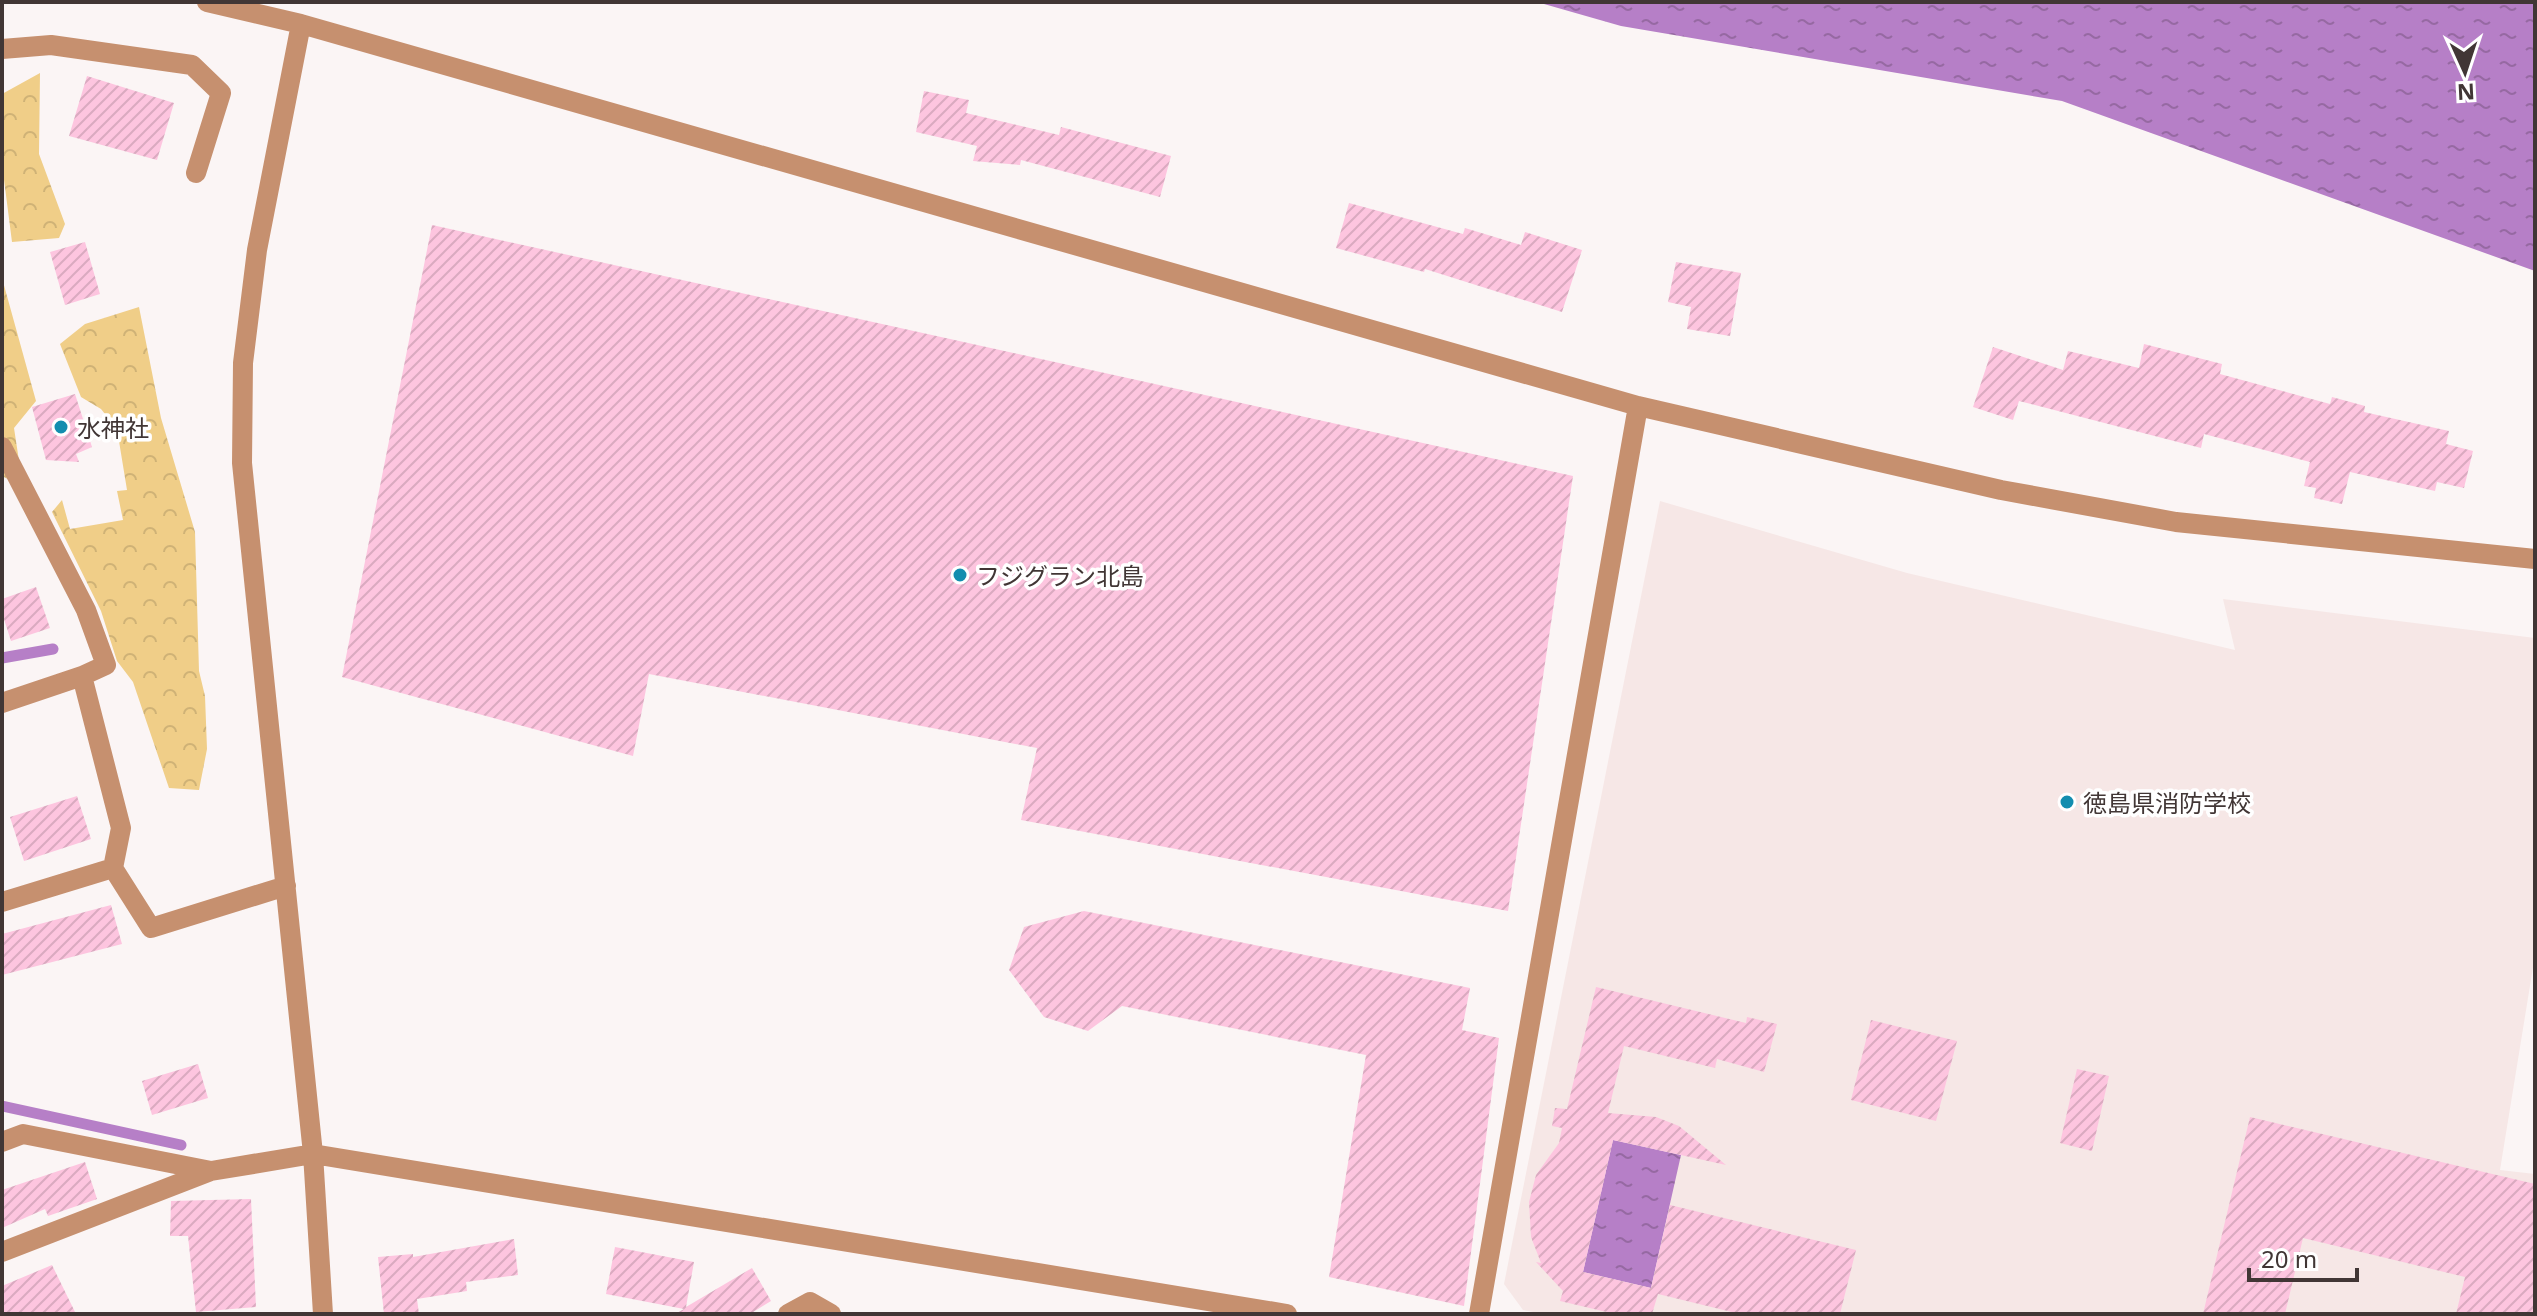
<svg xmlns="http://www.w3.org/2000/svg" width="2537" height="1316" font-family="'Noto Sans','Noto Sans JP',sans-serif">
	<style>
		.built { fill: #f6e7e6 }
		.forest { fill: url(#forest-crowns) }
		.water { fill: url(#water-ripples) }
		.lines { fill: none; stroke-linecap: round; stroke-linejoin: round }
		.stream { stroke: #b67fc7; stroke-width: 11 }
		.building { fill: url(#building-hatch) }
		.minor { stroke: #c6906f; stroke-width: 20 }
		.poi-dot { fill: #138daf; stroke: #fff; stroke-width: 3 }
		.labels { text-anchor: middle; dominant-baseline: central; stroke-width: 7; stroke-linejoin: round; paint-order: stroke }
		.poi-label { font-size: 24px; fill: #413635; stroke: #fff; text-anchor: start }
	</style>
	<defs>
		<pattern id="forest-crowns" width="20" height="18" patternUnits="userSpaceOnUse" patternTransform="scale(2)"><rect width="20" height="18" fill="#f0ce88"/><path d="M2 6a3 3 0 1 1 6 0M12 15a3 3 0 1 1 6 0" fill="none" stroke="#cfb276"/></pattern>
		<pattern id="water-ripples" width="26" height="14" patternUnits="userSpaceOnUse" patternTransform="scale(2)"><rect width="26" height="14" fill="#b67fc7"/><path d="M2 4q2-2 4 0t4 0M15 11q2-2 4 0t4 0" fill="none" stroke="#9669a2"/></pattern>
		<pattern id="building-hatch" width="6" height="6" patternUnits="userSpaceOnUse" patternTransform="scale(2)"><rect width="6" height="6" fill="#fdc5df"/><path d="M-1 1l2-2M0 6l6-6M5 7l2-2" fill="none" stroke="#daaac0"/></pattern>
	</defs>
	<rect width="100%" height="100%" fill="#fbf5f5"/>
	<!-- built -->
	<path class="built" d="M 1660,501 L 1907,573 L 2235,650 L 2223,599 L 2535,638 L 2535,955 L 2500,1170 L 2535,1174 L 2535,1314 L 1544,1314 L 1523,1310 L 1504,1284 Z"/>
	<!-- forest -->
	<path class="forest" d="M 40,73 L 39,154 L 65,224 L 59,238 L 12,242 L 2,164 L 2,94 Z
		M 2,278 L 36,401 L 14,428 L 23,487 L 2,476 Z
		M 139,307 L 161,418 L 195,532 L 199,671 L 205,696 L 207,749 L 199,790 L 169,788 L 133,682 L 117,661 L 101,611 L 52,512 L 62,500 L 70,529 L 123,520 L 117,491 L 127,490 L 117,429 L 101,409 L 81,397 L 60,344 L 85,324 Z"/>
	<!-- water -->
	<path class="water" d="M 1537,2 L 2535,2 L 2535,271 L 2062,101 L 1621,26 Z
		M 1613,1140 L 1681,1155 L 1651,1288 L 1583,1272 Z"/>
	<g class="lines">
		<!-- stream -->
		<path class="stream" d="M 2,658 L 53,649
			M 2,1106 L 181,1145"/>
	</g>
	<!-- building -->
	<path class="building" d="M 87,76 L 174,103 L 157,160 L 69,136 Z
		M 924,91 L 969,100 L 966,113 L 1059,135 L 1061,127 L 1171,156 L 1160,197 L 1021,160 L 1020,165 L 973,161 L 977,146 L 916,132 Z
		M 1349,203 L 1463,234 L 1465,228 L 1521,245 L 1525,232 L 1582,250 L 1562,312 L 1425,269 L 1424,272 L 1336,248 Z
		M 432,225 L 1573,476 L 1508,911 L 1021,820 L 1037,748 L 649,674 L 633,756 L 342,677 Z
		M 85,242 L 100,294 L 65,305 L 50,252 Z
		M 1676,262 L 1741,273 L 1730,336 L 1687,329 L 1691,307 L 1668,302 Z
		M 2144,344 L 2222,364 L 2220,374 L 2330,404 L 2332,397 L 2365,406 L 2364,412 L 2449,431 L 2446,444 L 2473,451 L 2464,488 L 2437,482 L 2435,491 L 2350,472 L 2342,504 L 2314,498 L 2316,488 L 2304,486 L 2310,462 L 2204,434 L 2201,448 L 2019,401 L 2013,420 L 1973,407 L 1993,347 L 2063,370 L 2068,351 L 2139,368 Z
		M 75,394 L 92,447 L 76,454 L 79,462 L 46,460 L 32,407 Z
		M 36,587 L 50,628 L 11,641 L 2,613 L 2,599 Z
		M 77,796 L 91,839 L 24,861 L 10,817 Z
		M 111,905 L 122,944 L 2,975 L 2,934 Z
		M 1084,911 L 1470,988 L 1462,1030 L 1499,1038 L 1464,1306 L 1329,1277 L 1366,1055 L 1122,1006 L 1088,1031 L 1044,1017 L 1009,970 L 1024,927 Z
		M 1596,987 L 1746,1023 L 1747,1017 L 1777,1024 L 1764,1072 L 1717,1059 L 1715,1068 L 1624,1046 L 1608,1113 L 1656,1117 L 1679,1126 L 1726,1165 L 1613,1140 L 1583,1272 L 1651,1288 L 1670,1205 L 1856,1250 L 1840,1314 L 1740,1314 L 1658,1294 L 1652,1314 L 1615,1314 L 1560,1301 L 1563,1291 L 1536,1262 L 1541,1263 L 1531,1237 L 1529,1202 L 1536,1175 L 1559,1143 L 1562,1128 L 1552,1126 L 1555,1108 L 1567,1109 Z
		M 1871,1020 L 1957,1041 L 1936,1121 L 1851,1100 Z
		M 198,1064 L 208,1098 L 152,1115 L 142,1081 Z
		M 2077,1069 L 2109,1076 L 2092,1151 L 2060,1143 Z
		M 2250,1117 L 2535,1184 L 2535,1314 L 2456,1314 L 2465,1277 L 2303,1238 L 2285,1314 L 2203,1314 Z
		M 85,1162 L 97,1199 L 48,1216 L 45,1209 L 2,1228 L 2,1190 Z
		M 251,1199 L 256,1307 L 196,1312 L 188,1236 L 170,1236 L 171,1201 Z
		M 514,1239 L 518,1275 L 466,1282 L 467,1291 L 417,1299 L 419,1314 L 384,1314 L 378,1257 L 413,1254 L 413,1257 Z
		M 615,1247 L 694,1262 L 686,1307 L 752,1268 L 771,1301 L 750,1314 L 675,1314 L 684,1309 L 606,1294 Z
		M 52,1265 L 76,1314 L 2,1314 L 2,1286 Z"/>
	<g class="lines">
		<!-- minor -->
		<path class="minor" d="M 207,2 L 301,24 L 1638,406 L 2001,490 L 2176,522 L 2535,559
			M 301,24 L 257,250 L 243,363 L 242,463 L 313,1154 L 323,1314
			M 2,49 L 51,45 L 192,65 L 221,93 L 196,173
			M 2,447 L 86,610 L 106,665 L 82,676
			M 2,703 L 82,676 L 121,828 L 113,868 L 151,928 L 286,886
			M 2,902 L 113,868
			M 2,1142 L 23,1134 L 211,1171 L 313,1154 L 1287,1314
			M 2,1252 L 211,1171
			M 788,1314 L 810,1302 L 831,1314
			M 1479,1314 L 1638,406"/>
	</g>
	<!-- markers -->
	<g class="poi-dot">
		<circle cx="61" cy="427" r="8"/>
		<circle cx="960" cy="575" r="8"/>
		<circle cx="2067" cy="802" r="8"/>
	</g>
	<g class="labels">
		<!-- poi labels -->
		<g class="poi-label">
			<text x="77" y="427">水神社</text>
			<text x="976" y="575">フジグラン北島</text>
			<text x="2083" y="802">徳島県消防学校</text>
		</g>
	</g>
	<!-- border -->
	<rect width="2537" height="1316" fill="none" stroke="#413635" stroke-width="8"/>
	<!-- north arrow -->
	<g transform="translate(2465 72) rotate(177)" stroke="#ffffff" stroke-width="6" paint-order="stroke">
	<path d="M0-6L14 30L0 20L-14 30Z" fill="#413635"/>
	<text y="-12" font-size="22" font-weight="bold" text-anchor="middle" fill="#413635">N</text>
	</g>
	<!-- scale -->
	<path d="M2249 1268v12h108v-12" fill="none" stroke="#413635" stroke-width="4"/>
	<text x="2261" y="1268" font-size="24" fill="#413635" stroke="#ffffff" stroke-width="6" paint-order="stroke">20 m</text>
</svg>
